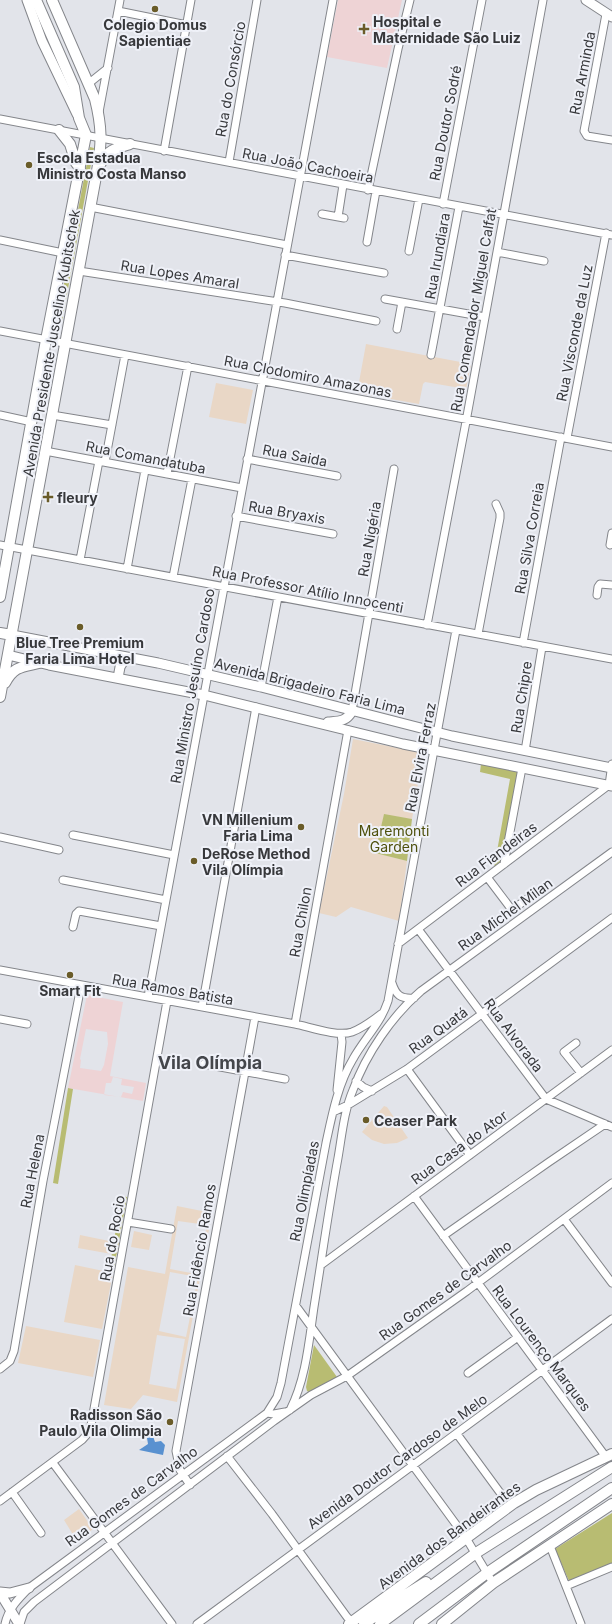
<svg xmlns="http://www.w3.org/2000/svg" width="612" height="1624" font-family="Inter,sans-serif">
	<style>
		.commercial { fill: #e9d7c6; fill-rule: evenodd }
		.medical { fill: #eed3d5; fill-rule: evenodd }
		.green { fill: #b8bc72 }
		.water { fill: #5991d0 }
		.lines { fill: none; stroke-linecap: round; stroke-linejoin: round }
		.minor-casing { stroke: #84868b; stroke-width: 9 }
		.major-casing { stroke: #84868b; stroke-width: 11 }
		.highway-casing { stroke: #84868b; stroke-width: 12 }
		.minor { stroke: #fff; stroke-width: 7 }
		.major { stroke: #fff; stroke-width: 9 }
		.highway { stroke: #fff; stroke-width: 10 }
		.poi-dot { fill: #6a5c29; stroke: #eff1f8; stroke-width: 1.5 }
		.labels { text-anchor: middle; dominant-baseline: central; stroke-width: 4; stroke-linejoin: round; paint-order: stroke }
		.poi-label { font-size: 14px; font-weight: bold; fill: #37383b; stroke: #eff1f8; text-anchor: start }
		.street-label { font-size: 14px; fill: #37383b; stroke: #eff1f8 }
		.park-label { font-size: 14px; fill: #4e500c; stroke: #eff1f8 }
		.district-label { font-size: 18px; font-weight: bold; fill: #44464b; stroke: #eff1f8 }
	</style>
	<rect width="100%" height="100%" fill="#e2e4ea"/>
	<!-- commercial -->
	<path class="commercial" d="M 366,344 L 471,364 L 466,389 L 425,382 L 423,384 L 419,404 L 357,393 Z
		M 216,383 L 253,390 L 246,424 L 209,417 Z
		M 353,739 L 423,753 L 412,819 L 384,815 L 375,853 L 407,861 L 399,921 L 351,907 L 336,917 L 319,913 L 344,794 Z
		M 384,1106 L 387,1107 L 408,1138 L 397,1143 L 384,1144 L 372,1140 L 362,1132 Z
		M 177,1206 L 212,1213 L 177,1402 L 143,1395 L 131,1409 L 104,1405 L 128,1267 L 165,1274 ZM 178,1221 L 207,1225 L 196,1274 L 170,1269 ZM 170,1272 L 198,1277 L 186,1337 L 159,1331 ZM 157,1335 L 185,1339 L 176,1389 L 149,1384 Z
		M 134,1231 L 152,1235 L 149,1250 L 131,1247 Z
		M 80,1235 L 119,1243 L 117,1255 L 78,1248 Z
		M 75,1265 L 113,1273 L 102,1329 L 64,1322 Z
		M 26,1326 L 100,1340 L 93,1377 L 18,1363 Z
		M 79,1509 L 93,1529 L 77,1541 L 64,1520 Z"/>
	<!-- medical -->
	<path class="medical" d="M 338,0 L 402,0 L 387,68 L 327,57 Z
		M 87,995 L 123,1002 L 110,1076 L 146,1083 L 143,1101 L 68,1088 ZM 86,1029 L 107,1032 L 108,1044 L 104,1065 L 101,1071 L 80,1068 L 81,1060 L 80,1059 ZM 113,1077 L 122,1079 L 121,1085 L 134,1087 L 132,1094 L 123,1092 L 121,1097 L 104,1095 L 106,1083 L 111,1083 Z"/>
	<!-- green -->
	<path class="green" d="M 90,147 L 94,148 L 62,321 L 57,320 Z
		M 481,764 L 518,771 L 502,862 L 494,868 L 510,779 L 480,772 Z
		M 384,814 L 412,819 L 407,861 L 375,853 Z
		M 68,1088 L 73,1089 L 58,1184 L 53,1183 Z
		M 121,1196 L 127,1197 L 113,1273 L 109,1272 Z
		M 314,1345 L 337,1377 L 312,1394 L 307,1391 L 306,1387 Z
		M 612,1513 L 612,1563 L 569,1581 L 555,1549 Z"/>
	<!-- water -->
	<path class="water" d="M 149,1435 L 153,1436 L 155,1442 L 161,1441 L 165,1445 L 163,1455 L 139,1450 L 148,1444 L 147,1438 Z"/>
	<g class="lines">
		<defs>
			<path id="minor" d="M 118,11 L 187,25
				M 606,14 L 584,131 L 587,136 L 612,140
				M 88,84 L 108,68
				M 99,112 L 120,0
				M 0,119 L 612,235
				M 164,151 L 191,0
				M 229,162 L 257,0
				M 368,190 L 398,49 L 410,0
				M 443,204 L 482,0
				M 90,207 L 287,245
				M 322,214 L 344,218
				M 338,217 L 343,185
				M 0,240 L 63,253
				M 367,242 L 376,191
				M 409,251 L 419,199
				M 497,252 L 544,261
				M 285,255 L 384,273
				M 79,271 L 285,303 L 376,321
				M 385,299 L 485,317
				M 397,329 L 402,302
				M 0,331 L 612,447
				M 431,355 L 459,207
				M 0,415 L 32,422
				M 52,415 L 112,425
				M 567,438 L 606,233
				M 45,451 L 242,488
				M 247,459 L 337,476
				M 105,462 L 125,355
				M 167,474 L 188,366
				M 236,516 L 333,534
				M 0,545 L 612,659
				M 610,545 L 612,533
				M 80,560 L 99,461
				M 127,569 L 145,470
				M 173,577 L 192,479
				M 597,595 L 598,587 L 600,584 L 612,585
				M 427,625 L 465,427 L 543,0
				M 478,634 L 500,518 L 500,513 L 496,504
				M 523,643 L 561,437
				M 261,687 L 278,597
				M 352,711 L 394,469
				M 525,751 L 542,647
				M 73,835 L 174,855
				M 0,837 L 59,850
				M 504,864 L 522,768
				M 487,877 L 512,910
				M 63,880 L 166,900
				M 73,927 L 76,914 L 79,911 L 161,926
				M 488,928 L 535,893
				M 418,929 L 546,1099 L 612,1127
				M 398,944 L 609,785 L 612,764
				M 0,970 L 295,1024 C 310,1027 337,1037 352,1032 C 363,1028 372,1021 381,1014
				M 392,983 C 396,995 400,999 414,998
				M 148,997 L 333,0
				M 202,1007 L 256,707
				M 0,1019 L 27,1024
				M 295,1024 L 348,730
				M 576,1043 L 564,1052 L 581,1073
				M 204,1064 L 285,1079
				M 407,1069 L 470,1155
				M 356,1081 L 363,1087 L 372,1091
				M 337,1090 L 342,1042 L 341,1034
				M 333,1112 L 348,1105 L 407,1069 L 612,918
				M 414,1196 L 606,1457
				M 564,1219 L 612,1283
				M 128,1222 L 171,1229
				M 443,1236 L 549,1162 L 605,1124
				M 321,1265 L 612,1050
				M 296,1306 L 466,1538 L 493,1583
				M 0,1369 L 10,1361 L 14,1351 L 43,1181 L 81,986
				M 468,1373 L 518,1337
				M 290,1410 C 306,1379 309,1341 314,1307 C 322,1257 329,1207 338,1158 C 342,1135 344,1111 353,1090 C 366,1054 392,1016 421,991 L 612,852
				M 267,1413 L 277,1397 L 281,1383 L 326,1143 C 332,1115 338,1084 353,1059 C 364,1039 381,1023 388,1001 L 456,630
				M 457,1434 L 504,1498
				M 227,1456 L 272,1514 L 347,1617 L 352,1622
				M 53,1463 L 172,1624
				M 190,1485 L 180,1470 L 176,1451 L 255,1017
				M 12,1492 L 41,1533
				M 0,1501 L 82,1440 L 90,1431 L 167,1001
				M 550,1546 L 581,1624
				M 566,1586 L 612,1567
				M 5,1624 C 8,1609 19,1598 29,1588 L 267,1413 L 274,1414 L 285,1412
				M 20,1624 L 24,1612 L 34,1602 L 274,1421 L 311,1395 L 347,1376 L 467,1291 L 612,1183
				M 197,1624 L 612,1319"/>
			<path id="major" d="M 27,0 L 42,41 L 77,114
				M 586,0 L 612,17
				M 12,635 L 158,663 L 261,687 L 452,736 L 612,768
				M 8,655 L 49,665 L 204,695 L 403,744 L 612,786
				M 118,678 L 120,667 L 126,657
				M 328,722 C 339,721 346,722 352,711
				M 0,1592 L 10,1593 L 29,1588
				M 0,1593 L 19,1624"/>
			<path id="highway" d="M 59,130 L 70,144 L 76,163 L 80,168
				M 101,163 C 107,150 117,148 130,144
				M 0,597 L 46,340 L 86,135 L 79,118 L 74,87 L 36,0
				M 0,633 L 12,635
				M 5,683 C 14,666 22,667 39,663
				M 0,697 L 97,171 C 102,143 102,127 95,99 L 52,0
				M 349,1624 L 514,1503 L 536,1490 L 612,1454
				M 364,1624 L 402,1597 L 426,1582
				M 380,1624 L 476,1553 L 612,1467
				M 419,1624 L 487,1573 L 612,1488
				M 442,1624 L 493,1583 L 612,1504"/>
		</defs>
		<!-- minor casing -->
		<use href="#minor" class="minor-casing"/>
		<!-- major casing -->
		<use href="#major" class="major-casing"/>
		<!-- highway casing -->
		<use href="#highway" class="highway-casing"/>
		<!-- minor -->
		<use href="#minor" class="minor"/>
		<!-- major -->
		<use href="#major" class="major"/>
		<!-- highway -->
		<use href="#highway" class="highway"/>
	</g>
	<!-- markers -->
	<g class="poi-dot">
		<circle cx="155" cy="9" r="4"/>
		<path d="M362 23h4v4h4v4h-4v4h-4v-4h-4v-4h4z"/>
		<circle cx="29" cy="165" r="4"/>
		<path d="M46 491h4v4h4v4h-4v4h-4v-4h-4v-4h4z"/>
		<circle cx="80" cy="627" r="4"/>
		<circle cx="301" cy="827" r="4"/>
		<circle cx="194" cy="861" r="4"/>
		<circle cx="70" cy="975" r="4"/>
		<circle cx="366" cy="1120" r="4"/>
		<circle cx="170" cy="1422" r="4"/>
	</g>
	<g class="labels">
		<!-- poi labels -->
		<g class="poi-label">
			<text x="373" y="21">Hospital e<tspan x="373" dy="16">Maternidade São Luiz</tspan></text>
			<text x="155" y="24" text-anchor="middle">Colegio Domus<tspan x="155" dy="16">Sapientiae</tspan></text>
			<text x="37" y="157">Escola Estadua<tspan x="37" dy="16">Ministro Costa Manso</tspan></text>
			<text x="57" y="497">fleury</text>
			<text x="80" y="642" text-anchor="middle">Blue Tree Premium<tspan x="80" dy="16">Faria Lima Hotel</tspan></text>
			<text x="293" y="819" text-anchor="end">VN Millenium<tspan x="293" dy="16">Faria Lima</tspan></text>
			<text x="202" y="853">DeRose Method<tspan x="202" dy="16">Vila Olímpia</tspan></text>
			<text x="70" y="990" text-anchor="middle">Smart Fit</text>
			<text x="374" y="1120">Ceaser Park</text>
			<text x="162" y="1414" text-anchor="end">Radisson São<tspan x="162" dy="16">Paulo Vila Olimpia</tspan></text>
		</g>
		<!-- street labels -->
		<g class="street-label">
			<text transform="translate(582 73) rotate(-79)">Rua Arminda</text>
			<text transform="translate(230 79) rotate(-80)">Rua do Consórcio</text>
			<text transform="translate(445 123) rotate(-79)">Rua Doutor Sodré</text>
			<text transform="translate(308 165) rotate(11)">Rua João Cachoeira</text>
			<text transform="translate(437 256) rotate(-80)">Rua Irundiara</text>
			<text transform="translate(180 274) rotate(9)">Rua Lopes Amaral</text>
			<text transform="translate(473 310) rotate(-80)">Rua Comendador Miguel Calfat</text>
			<text transform="translate(574 333) rotate(-79)">Rua Visconde da Luz</text>
			<text transform="translate(51 343) rotate(-80)">Avenida Presidente Juscelino Kubitschek</text>
			<text transform="translate(308 376) rotate(11)">Rua Clodomiro Amazonas</text>
			<text transform="translate(295 455) rotate(11)">Rua Saida</text>
			<text transform="translate(146 457) rotate(11)">Rua Comandatuba</text>
			<text transform="translate(287 512) rotate(10)">Rua Bryaxis</text>
			<text transform="translate(529 538) rotate(-80)">Rua Silva Correia</text>
			<text transform="translate(369 539) rotate(-80)">Rua Nigéria</text>
			<text transform="translate(308 589) rotate(11)">Rua Professor Atílio Innocenti</text>
			<text transform="translate(192 686) rotate(-80)">Rua Ministro Jesuíno Cardoso</text>
			<text transform="translate(310 686) rotate(14)">Avenida Brigadeiro Faria Lima</text>
			<text transform="translate(521 697) rotate(-81)">Rua Chipre</text>
			<text transform="translate(420 757) rotate(-79)">Rua Elvira Ferraz</text>
			<text transform="translate(496 854) rotate(-37)">Rua Fiandeiras</text>
			<text transform="translate(505 914) rotate(-36)">Rua Michel Milan</text>
			<text transform="translate(300 922) rotate(-80)">Rua Chilon</text>
			<text transform="translate(173 989) rotate(10)">Rua Ramos Batista</text>
			<text transform="translate(438 1030) rotate(-36)">Rua Quatá</text>
			<text transform="translate(514 1035) rotate(53)">Rua Alvorada</text>
			<text transform="translate(459 1147) rotate(-36)">Rua Casa do Ator</text>
			<text transform="translate(32 1171) rotate(-79)">Rua Helena</text>
			<text transform="translate(304 1191) rotate(-79)">Rua Olimpíadas</text>
			<text transform="translate(112 1238) rotate(-80)">Rua do Rocio</text>
			<text transform="translate(199 1250) rotate(-80)">Rua Fidêncio Ramos</text>
			<text transform="translate(445 1290) rotate(-36)">Rua Gomes de Carvalho</text>
			<text transform="translate(542 1348) rotate(53)">Rua Lourenço Marques</text>
			<text transform="translate(397 1461) rotate(-36)">Avenida Doutor Cardoso de Melo</text>
			<text transform="translate(131 1496) rotate(-36)">Rua Gomes de Carvalho</text>
			<text transform="translate(449 1535) rotate(-36)">Avenida dos Bandeirantes</text>
		</g>
		<!-- park labels -->
		<g class="park-label">
			<text x="394" y="830">Maremonti<tspan x="394" dy="16">Garden</tspan></text>
		</g>
		<!-- district labels -->
		<g class="district-label">
			<text x="210" y="1062">Vila Olímpia</text>
		</g>
	</g>
</svg>
